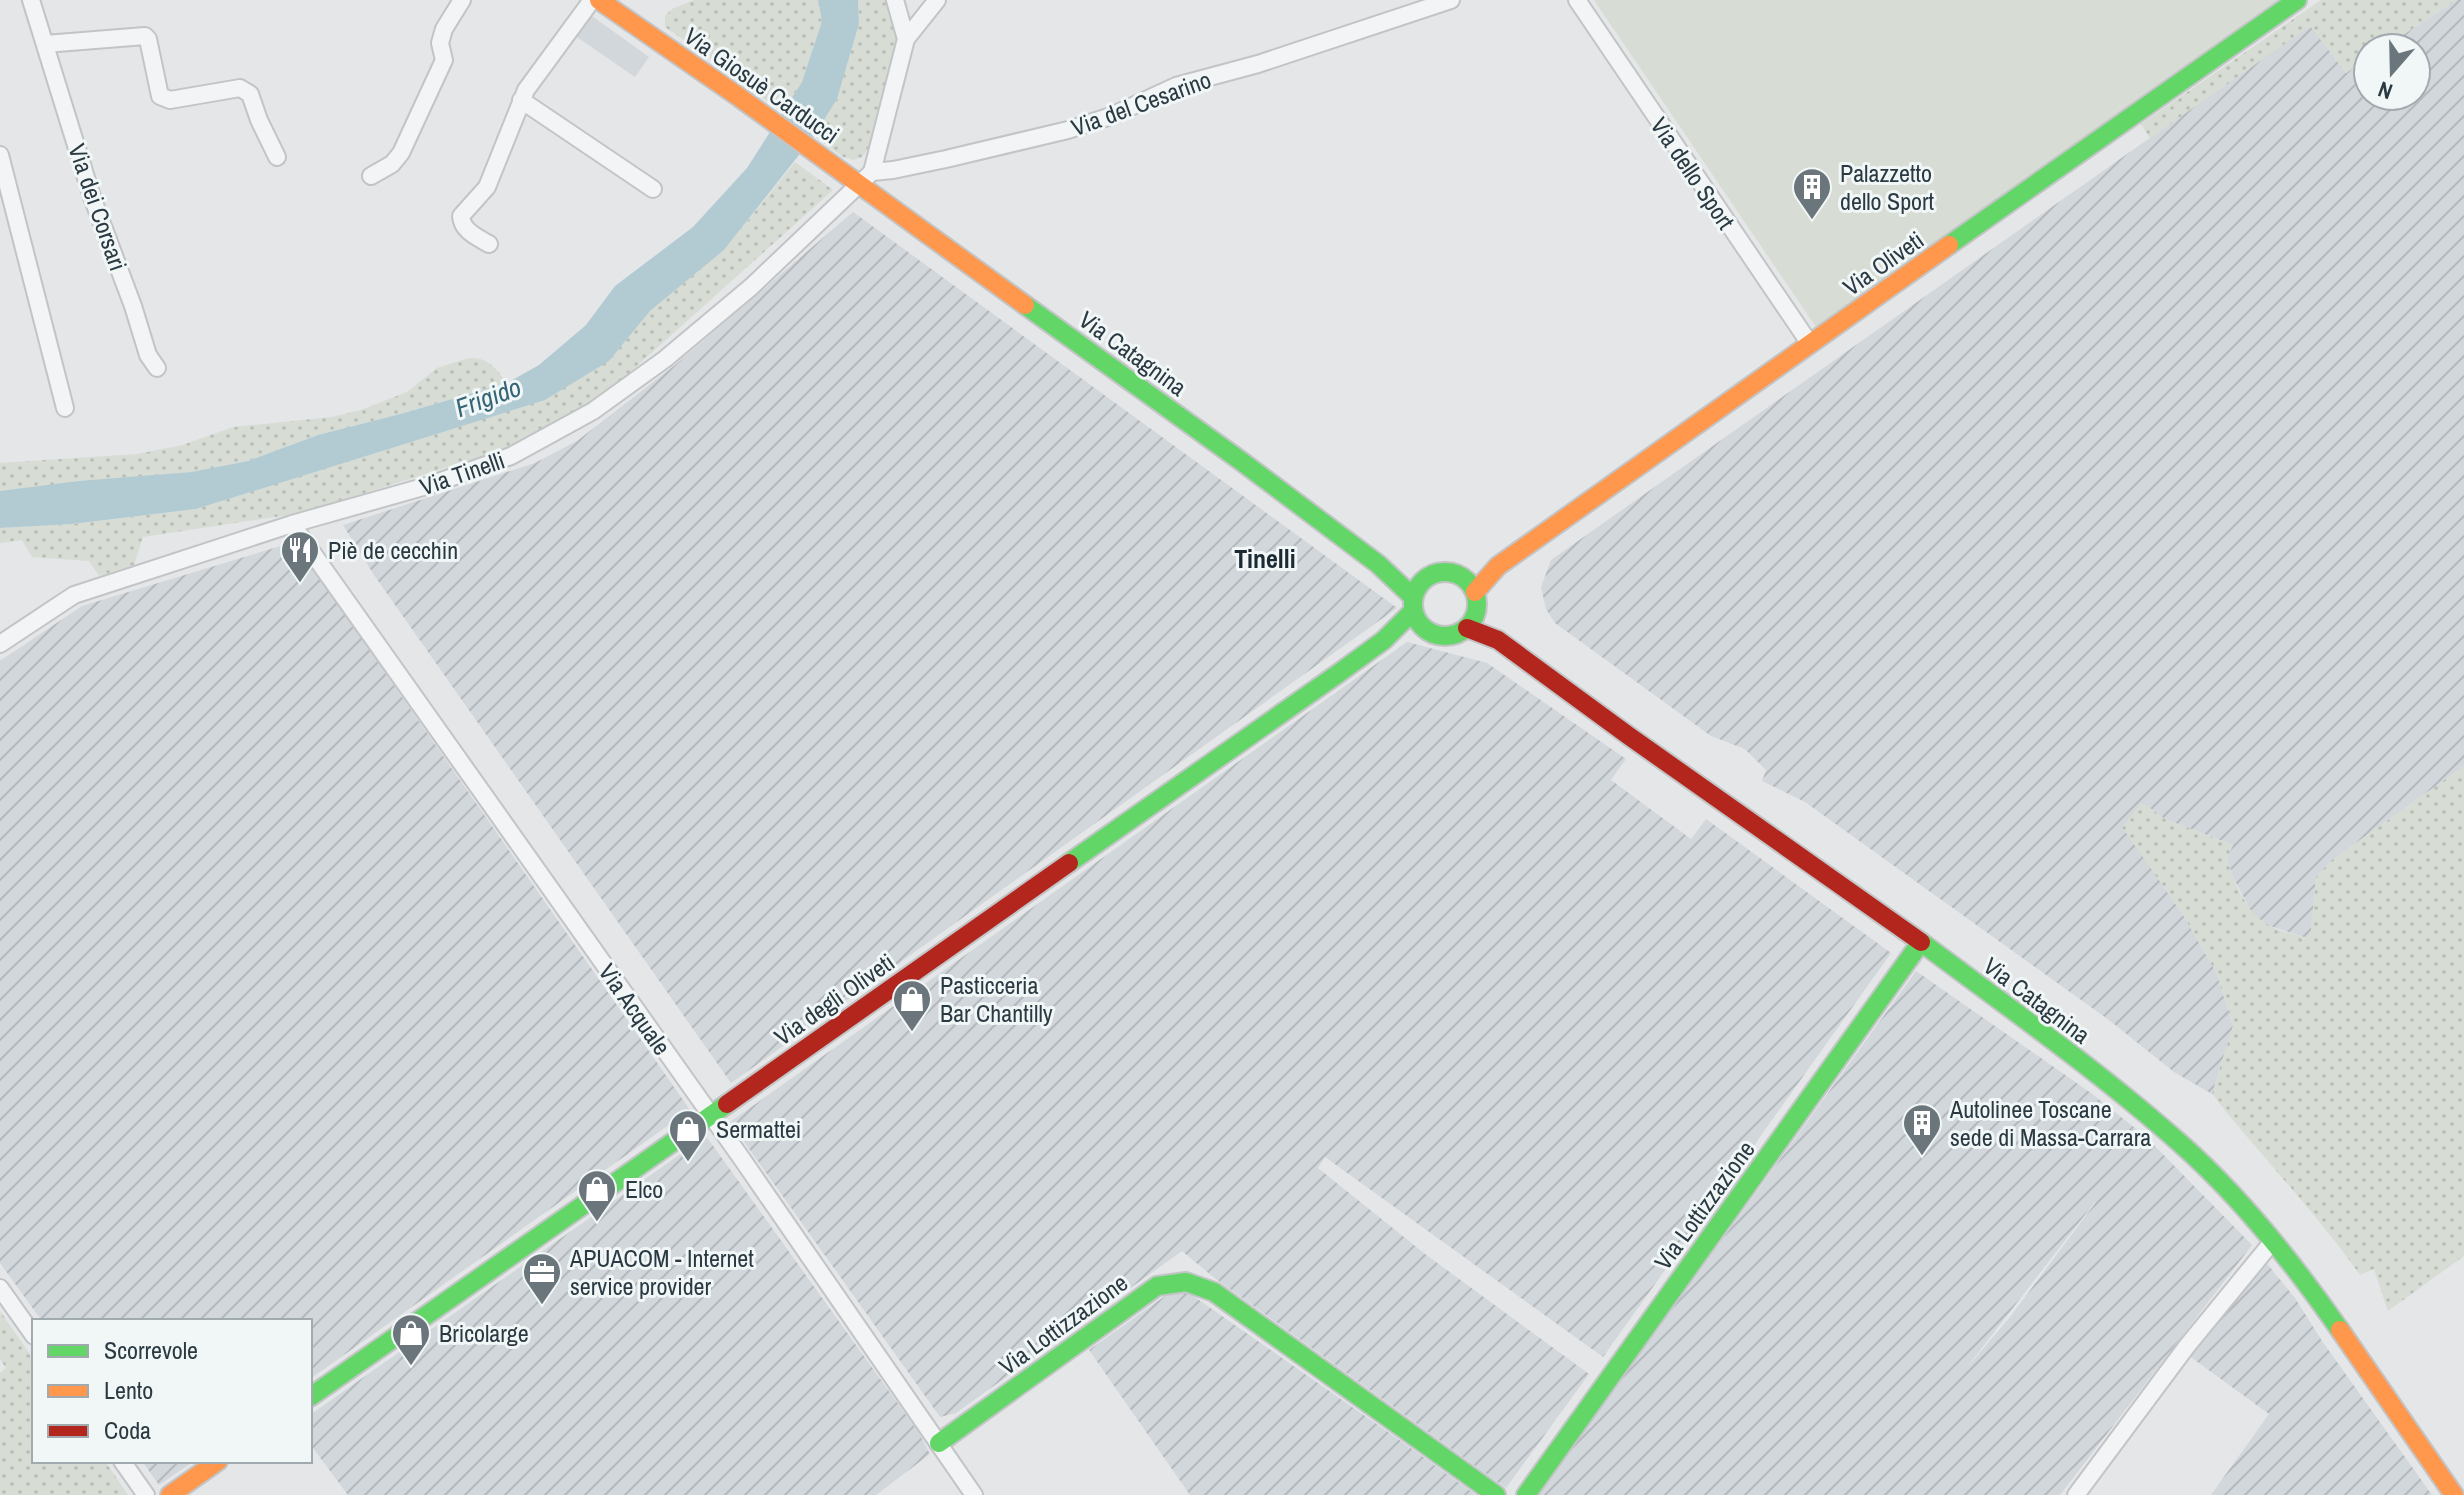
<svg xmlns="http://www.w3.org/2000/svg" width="2464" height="1495" font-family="'Archivo Narrow',sans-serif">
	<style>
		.built { fill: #d2d7db }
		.industrial { fill: url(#industrial-furrows); fill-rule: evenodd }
		.grass { fill: url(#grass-dots) }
		.garden { fill: #d7dcd4 }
		.water { fill: #b2cbd3 }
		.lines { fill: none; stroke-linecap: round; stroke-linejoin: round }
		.street-casing { stroke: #c2c4c6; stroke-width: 20 }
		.fast-casing { stroke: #c2c4c6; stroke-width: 22 }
		.slow-casing { stroke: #c2c4c6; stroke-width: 22 }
		.jam-casing { stroke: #c2c4c6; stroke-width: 22 }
		.street { stroke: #f2f4f5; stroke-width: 16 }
		.fast { stroke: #63d668; stroke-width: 18 }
		.slow { stroke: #ff974d; stroke-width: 18 }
		.jam { stroke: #b3261e; stroke-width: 18 }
		.labels { text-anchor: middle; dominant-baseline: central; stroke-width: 6; stroke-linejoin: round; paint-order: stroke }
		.street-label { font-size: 24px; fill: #2a3942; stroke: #f1f6f7 }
		.poi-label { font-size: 24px; fill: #2a3942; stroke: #f1f6f7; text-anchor: start }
		.water-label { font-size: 26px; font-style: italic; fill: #346476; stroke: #f1f6f7 }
		.neighbourhood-label { font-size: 26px; font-weight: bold; fill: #1c2a33; stroke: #f1f6f7 }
	</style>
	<defs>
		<pattern id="industrial-furrows" width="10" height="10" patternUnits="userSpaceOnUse" patternTransform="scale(2)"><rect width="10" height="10" fill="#d2d7db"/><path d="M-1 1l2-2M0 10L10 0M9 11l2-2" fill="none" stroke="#b4b9bd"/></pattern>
		<pattern id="grass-dots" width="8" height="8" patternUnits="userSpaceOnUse" patternTransform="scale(2)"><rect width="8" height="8" fill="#d7dcd4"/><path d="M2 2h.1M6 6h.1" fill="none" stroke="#b9beb7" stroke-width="1.8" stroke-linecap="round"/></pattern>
	</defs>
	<rect width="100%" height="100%" fill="#e4e6e8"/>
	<!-- built -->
	<path class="built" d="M 589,14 L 649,57 L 635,77 L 574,35 Z"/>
	<!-- industrial -->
	<path class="industrial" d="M 2456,0 L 2464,0 L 2464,766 L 2332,860 L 2316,877 L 2311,931 L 2307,938 L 2267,925 L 2252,913 L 2233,877 L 2227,858 L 2233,845 L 2165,819 L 2147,806 L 2141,804 L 2123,827 L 2183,915 L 2216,972 L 2233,1026 L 2212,1094 L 2174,1072 L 2109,1020 L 1805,802 L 1762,781 L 1766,770 L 1745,749 L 1711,736 L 1555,623 L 1546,609 L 1541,587 L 1551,560 L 2310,25 L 2346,73 L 2368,58 L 2368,96 L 2416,96 L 2416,48 L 2383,48 Z
		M 853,212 L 1397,608 L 731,1083 L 374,575 L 343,525 L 535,463 L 577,441 L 675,365 Z
		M 294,542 L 690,1110 L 310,1379 L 310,1321 L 42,1321 L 0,1263 L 0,661 L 82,606 Z
		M 1407,642 L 1487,663 L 1626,759 L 1611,780 L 1691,839 L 1706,819 L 1891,953 L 1603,1357 L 1325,1157 L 1318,1168 L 1425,1254 L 1589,1374 L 1506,1488 L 1212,1276 L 1182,1251 L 956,1413 L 940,1417 L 730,1122 Z
		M 1916,971 L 2091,1093 L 2146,1137 L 2252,1245 L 2060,1495 L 1538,1495 ZM 2096,1202 L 2010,1317 L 1964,1371 L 2095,1202 Z
		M 706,1136 L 919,1433 L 930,1454 L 876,1495 L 348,1495 L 310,1444 L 310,1415 Z
		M 2264,1260 L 2295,1298 L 2322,1341 L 2432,1495 L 2211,1495 L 2269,1414 L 2188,1355 Z
		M 1179,1286 L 1398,1439 L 1476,1495 L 1190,1495 L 1089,1350 Z
		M 142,1461 L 194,1461 L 159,1485 Z"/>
	<!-- grass -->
	<path class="grass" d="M 694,0 L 818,0 L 822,21 L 802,82 L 783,113 L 699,50 L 665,27 L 665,16 L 672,9 Z
		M 858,0 L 887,0 L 898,43 L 872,143 L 862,157 L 853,160 L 843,157 L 814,136 L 837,99 L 859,24 Z
		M 2321,0 L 2456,0 L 2383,48 L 2368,48 L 2368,58 L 2346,73 L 2310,26 L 2150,138 L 2141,124 Z
		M 795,162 L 833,190 L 619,382 L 582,411 L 535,437 L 496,452 L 301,513 L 143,537 L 134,565 L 99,576 L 89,561 L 32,557 L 22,540 L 0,543 L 0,528 L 72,524 L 196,509 L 429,435 L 609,361 L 650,311 L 724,250 Z
		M 469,358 C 488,357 496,368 507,383 L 404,413 L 318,435 L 248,461 L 191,472 L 0,491 L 0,463 L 137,454 L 183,445 L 233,427 L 332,417 L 361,410 L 407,392 L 437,368 Z
		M 2464,766 L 2464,1256 L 2388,1311 L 2374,1269 L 2360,1275 C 2315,1211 2260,1155 2212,1094 L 2233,1026 L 2216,972 L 2183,915 L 2122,827 L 2141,804 L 2147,806 L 2165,819 L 2233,845 L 2227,858 C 2234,881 2244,909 2265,923 C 2276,931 2294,934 2307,938 L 2311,931 L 2316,877 L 2332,860 Z
		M 0,1311 L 34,1360 L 34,1461 L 105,1461 L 128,1495 L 0,1495 L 0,1373 L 6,1368 L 0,1359 Z"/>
	<!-- garden -->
	<path class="garden" d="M 1594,0 L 2280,0 L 1818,330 Z"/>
	<!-- water -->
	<path class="water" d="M 818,0 L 858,0 L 859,24 L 837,99 L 814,136 L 724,250 L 650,311 L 609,361 L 545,400 L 196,509 L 72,524 L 0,528 L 0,491 L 79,481 L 191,472 L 248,461 L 318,435 L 404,413 L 507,383 L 539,365 L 586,325 L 615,286 L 693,227 L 747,168 L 802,82 L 822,21 Z"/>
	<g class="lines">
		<defs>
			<path id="street" d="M 31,0 L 92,197 L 133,306 L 148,355 L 157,368
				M 895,0 L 906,39
				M 1577,0 L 1810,344
				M 45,44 L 145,36 L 148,39 L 160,96 L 170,100 L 240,88 L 250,94 L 259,120 L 277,157
				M 521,100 L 653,189
				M 0,155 L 65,408
				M 872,172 L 893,170 L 946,159 L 1068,130 L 1111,116 L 1176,86 L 1258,64 L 1451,0
				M 872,172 L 906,39 L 937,0
				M 371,176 L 392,164 L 401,153 L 444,60 L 440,43 L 444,29 L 462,0
				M 489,244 C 477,237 462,231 461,216 L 487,187 L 526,90 L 592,0
				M 292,524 L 742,1159 L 974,1495
				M 0,644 L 74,595 L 292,524 L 430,485 L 511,456 L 593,411 L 665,359 L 751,287 L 872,172
				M 0,1288 L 34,1336
				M 122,1461 L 146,1495
				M 2076,1495 L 2187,1346 L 2273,1241"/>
			<path id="fast" d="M 1949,245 L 2297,0
				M 1025,305 L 1241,461 L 1378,564 L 1413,597
				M1413 604a32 32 0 1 1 64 0a32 32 0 1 1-64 0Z
				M 1069,863 L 1339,673 L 1384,640 L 1413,611
				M 1921,942 C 2009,1008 2099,1071 2181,1144 C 2242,1198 2294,1264 2340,1330
				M 310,1397 L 727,1104
				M 939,1443 L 1157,1286 L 1186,1282 L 1214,1292 L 1496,1495
				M 1526,1495 L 1921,942"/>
			<path id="slow" d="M 599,0 L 739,97 L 1025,305
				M 1475,592 L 1498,566 L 1949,245
				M 2340,1330 L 2454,1495
				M 170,1495 L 218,1461"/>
			<path id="jam" d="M 1467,628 L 1498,640 L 1629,736 L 1921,942
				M 727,1104 L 1069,863"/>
		</defs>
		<!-- street casing -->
		<use href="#street" class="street-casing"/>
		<!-- fast casing -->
		<use href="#fast" class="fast-casing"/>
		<!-- slow casing -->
		<use href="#slow" class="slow-casing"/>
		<!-- jam casing -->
		<use href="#jam" class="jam-casing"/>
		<!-- street -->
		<use href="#street" class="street"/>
		<!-- fast -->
		<use href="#fast" class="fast"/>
		<!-- slow -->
		<use href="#slow" class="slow"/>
		<!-- jam -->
		<use href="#jam" class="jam"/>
	</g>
	<!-- icons -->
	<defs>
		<symbol id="building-pin" viewBox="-11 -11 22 30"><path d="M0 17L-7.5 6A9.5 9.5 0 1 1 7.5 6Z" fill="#6b767c" stroke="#f1f6f7"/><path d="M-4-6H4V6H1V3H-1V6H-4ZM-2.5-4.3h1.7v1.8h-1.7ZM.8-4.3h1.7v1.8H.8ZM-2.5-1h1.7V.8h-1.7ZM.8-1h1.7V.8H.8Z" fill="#fff"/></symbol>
		<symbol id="restaurant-pin" viewBox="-11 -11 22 30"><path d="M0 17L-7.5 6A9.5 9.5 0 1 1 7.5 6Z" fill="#6b767c" stroke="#f1f6f7"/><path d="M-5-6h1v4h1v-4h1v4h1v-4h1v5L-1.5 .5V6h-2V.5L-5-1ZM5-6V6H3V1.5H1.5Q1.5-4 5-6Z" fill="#fff"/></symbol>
		<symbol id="shop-pin" viewBox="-11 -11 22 30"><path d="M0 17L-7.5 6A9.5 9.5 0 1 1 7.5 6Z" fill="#6b767c" stroke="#f1f6f7"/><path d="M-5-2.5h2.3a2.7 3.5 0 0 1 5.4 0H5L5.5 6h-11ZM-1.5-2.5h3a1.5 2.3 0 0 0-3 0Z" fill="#fff"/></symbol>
		<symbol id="office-pin" viewBox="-11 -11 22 30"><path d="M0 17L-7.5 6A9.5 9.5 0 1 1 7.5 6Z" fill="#6b767c" stroke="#f1f6f7"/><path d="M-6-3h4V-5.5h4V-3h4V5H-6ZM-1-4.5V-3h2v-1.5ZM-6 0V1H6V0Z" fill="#fff"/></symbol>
	</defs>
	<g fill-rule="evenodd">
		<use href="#building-pin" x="1790" y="165" width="44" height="60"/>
		<use href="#restaurant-pin" x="278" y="528" width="44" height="60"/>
		<use href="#shop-pin" x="890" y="977" width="44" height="60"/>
		<use href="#building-pin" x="1900" y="1101" width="44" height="60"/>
		<use href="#shop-pin" x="666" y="1107" width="44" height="60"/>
		<use href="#shop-pin" x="575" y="1167" width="44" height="60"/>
		<use href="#office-pin" x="520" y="1250" width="44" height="60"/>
		<use href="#shop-pin" x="389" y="1311" width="44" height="60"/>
	</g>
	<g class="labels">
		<!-- street labels -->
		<g class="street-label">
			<text transform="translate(762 85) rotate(35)">Via Giosuè Carducci</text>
			<text transform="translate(1141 103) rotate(-20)">Via del Cesarino</text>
			<text transform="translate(1693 173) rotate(56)">Via dello Sport</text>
			<text transform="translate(98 207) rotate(71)">Via dei Corsari</text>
			<text transform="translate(1883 263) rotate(-35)">Via Oliveti</text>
			<text transform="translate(1133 353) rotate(36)">Via Catagnina</text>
			<text transform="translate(462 473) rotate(-19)">Via Tinelli</text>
			<text transform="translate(834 999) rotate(-35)">Via degli Oliveti</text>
			<text transform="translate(2037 1000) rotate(37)">Via Catagnina</text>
			<text transform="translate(635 1009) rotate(55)">Via Acquale</text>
			<text transform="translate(1704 1205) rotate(-54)">Via Lottizzazione</text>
			<text transform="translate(1063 1324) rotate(-36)">Via Lottizzazione</text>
		</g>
		<!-- poi labels -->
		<g class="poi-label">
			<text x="1840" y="173">Palazzetto<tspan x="1840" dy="28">dello Sport</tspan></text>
			<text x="328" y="550">Piè de cecchin</text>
			<text x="940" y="985">Pasticceria<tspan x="940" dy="28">Bar Chantilly</tspan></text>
			<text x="1950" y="1109">Autolinee Toscane<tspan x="1950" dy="28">sede di Massa-Carrara</tspan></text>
			<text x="716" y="1129">Sermattei</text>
			<text x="625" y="1189">Elco</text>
			<text x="570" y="1258">APUACOM - Internet<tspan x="570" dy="28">service provider</tspan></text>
			<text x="439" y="1333">Bricolarge</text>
		</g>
		<!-- water labels -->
		<g class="water-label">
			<text transform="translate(488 397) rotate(-20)">Frigido</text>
		</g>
		<!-- neighbourhood labels -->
		<g class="neighbourhood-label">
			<text x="1265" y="558">Tinelli</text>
		</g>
	</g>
	<!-- legend -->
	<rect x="32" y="1319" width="280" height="144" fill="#f1f6f7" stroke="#a1aaaf" stroke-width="2"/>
	<rect x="48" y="1345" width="40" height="12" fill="#63d668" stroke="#a1aaaf" stroke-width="2"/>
	<text x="104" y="1359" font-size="24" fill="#2a3942">Scorrevole</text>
	<rect x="48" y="1385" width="40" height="12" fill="#ff974d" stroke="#a1aaaf" stroke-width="2"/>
	<text x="104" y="1399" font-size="24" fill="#2a3942">Lento</text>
	<rect x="48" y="1425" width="40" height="12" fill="#b3261e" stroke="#a1aaaf" stroke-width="2"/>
	<text x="104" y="1439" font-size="24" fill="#2a3942">Coda</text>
	<!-- north arrow -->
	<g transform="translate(2392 72) rotate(200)"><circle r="38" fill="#f1f6f7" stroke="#a1aaaf" stroke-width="2"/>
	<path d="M0-6L14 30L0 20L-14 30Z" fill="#6b767c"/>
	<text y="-12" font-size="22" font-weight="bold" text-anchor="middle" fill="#2a3942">N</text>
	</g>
</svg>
